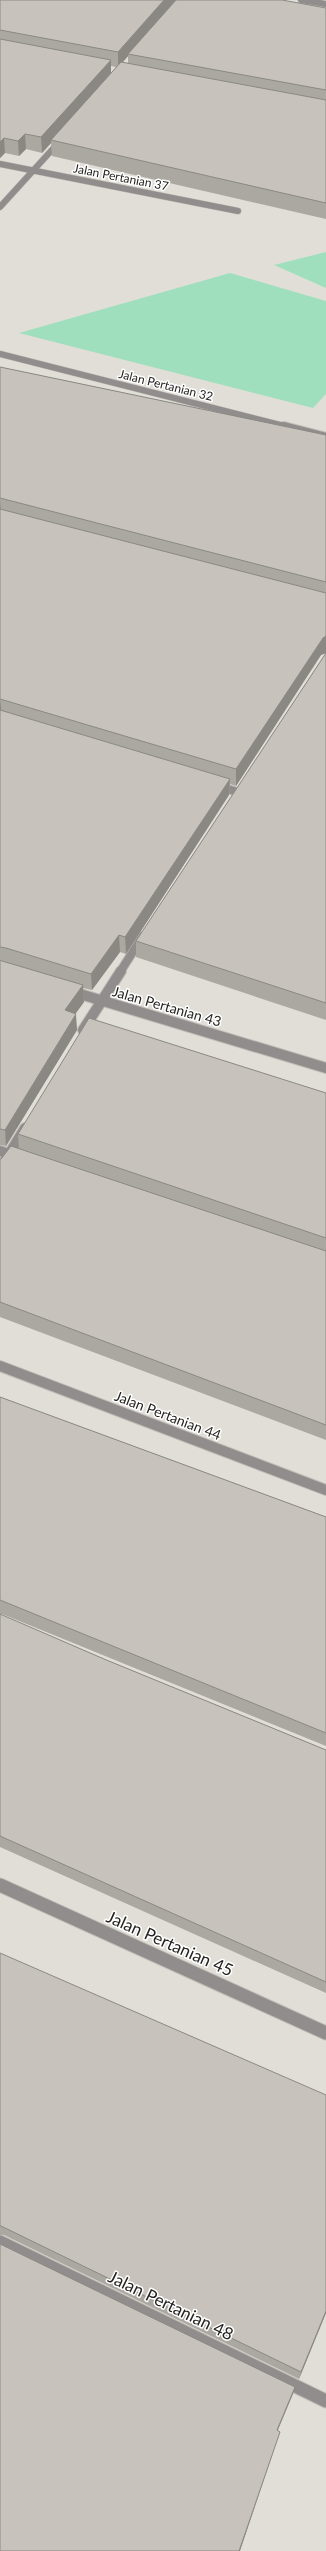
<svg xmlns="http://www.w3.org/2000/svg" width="326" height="2551" font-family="Lato,sans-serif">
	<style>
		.green { fill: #a0dfbd }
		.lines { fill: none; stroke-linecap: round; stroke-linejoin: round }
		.minor-far3-casing { stroke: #bfbcb6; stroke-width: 7 }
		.minor-far2-casing { stroke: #bfbcb6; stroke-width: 10 }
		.minor-far1-casing { stroke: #bfbcb6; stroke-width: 12 }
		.minor-casing { stroke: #bfbcb6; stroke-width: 15 }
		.minor-far3 { stroke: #918d8c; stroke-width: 6 }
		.minor-far2 { stroke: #918d8c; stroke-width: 8 }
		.minor-far1 { stroke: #918d8c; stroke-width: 10 }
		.minor { stroke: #918d8c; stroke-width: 13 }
		.wall { fill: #aba8a2; fill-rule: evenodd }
		.shaded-wall { fill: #8b8884 }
		.building { fill: #c7c3bc; stroke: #8b8884 }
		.labels { text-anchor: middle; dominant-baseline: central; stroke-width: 3; stroke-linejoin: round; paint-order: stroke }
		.far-street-label { font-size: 12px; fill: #242320; stroke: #fff }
		.street-label { font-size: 14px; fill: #242320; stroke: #fff }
		.near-street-label { font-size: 17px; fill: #242320; stroke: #fff }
	</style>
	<rect width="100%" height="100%" fill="#e1ded7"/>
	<!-- green -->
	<path class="green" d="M 326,252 L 326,288 L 274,265 Z
		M 230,273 L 326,301 L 326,394 L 313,408 L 19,333 Z"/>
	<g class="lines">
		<defs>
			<path id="minor-far3" d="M 301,0 L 326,4
				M 0,164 L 238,211
				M 0,207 L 61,140
				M 0,354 L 288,427"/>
			<path id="minor-far2" d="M 284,426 L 326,437
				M 216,785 L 237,792
				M 120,972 L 143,936"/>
			<path id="minor-far1" d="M 70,991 L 326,1068
				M 83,1030 L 121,971
				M 0,1151 L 15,1156
				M 0,1169 L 25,1128
				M 0,1366 L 326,1490"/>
			<path id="minor" d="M 0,1885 L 326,2033
				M 0,2242 L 326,2401"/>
		</defs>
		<!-- minor-far3 casing -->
		<use href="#minor-far3" class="minor-far3-casing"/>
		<!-- minor-far2 casing -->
		<use href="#minor-far2" class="minor-far2-casing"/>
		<!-- minor-far1 casing -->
		<use href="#minor-far1" class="minor-far1-casing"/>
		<!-- minor casing -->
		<use href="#minor" class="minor-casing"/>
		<!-- minor-far3 -->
		<use href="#minor-far3" class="minor-far3"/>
		<!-- minor-far2 -->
		<use href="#minor-far2" class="minor-far2"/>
		<!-- minor-far1 -->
		<use href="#minor-far1" class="minor-far1"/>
		<!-- minor -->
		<use href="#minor" class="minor"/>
	</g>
	<!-- wall -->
	<path class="wall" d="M 0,0 L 326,8 L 326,219 L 52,156 L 51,143 L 42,153 L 26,149 L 19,156 L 5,153 L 0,158 ZM 128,56 L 128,63 L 123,62 ZM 111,66 L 116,67 L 111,73 Z
		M 0,367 L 326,435 L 326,653 L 321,655 L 236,786 L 230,784 L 229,795 L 126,954 L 120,952 L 92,990 L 83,988 L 84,1002 L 75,1014 L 77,1030 L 6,1146 L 0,1145 Z
		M 326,653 L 326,1020 L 136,957 L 136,941 Z
		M 326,1093 L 326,1440 L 0,1317 L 0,1159 L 1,1159 L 19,1149 L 18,1134 Z
		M 0,1397 L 326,1517 L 326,1746 L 2,1614 L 0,1614 L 104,1659 L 326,1750 L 326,1993 L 0,1847 Z
		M 0,1953 L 326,2313 L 299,2379 L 4,2235 L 0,2235 Z"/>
	<!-- shaded-wall -->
	<path class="shaded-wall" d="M 164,0 L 178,0 L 128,54 L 128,56 L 118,68 L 118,52 Z
		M 111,60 L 111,75 L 51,140 L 51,143 L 42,153 L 41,137 Z
		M 25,134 L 26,149 L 19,156 L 18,141 Z
		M 4,138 L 5,153 L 0,158 L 0,142 Z
		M 0,498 L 1,515 L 0,516 Z
		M 326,636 L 326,653 L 321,655 L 236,786 L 236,769 L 323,638 Z
		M 0,699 L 2,716 L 0,716 Z
		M 230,779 L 229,795 L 126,954 L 125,937 Z
		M 119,935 L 120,952 L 92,990 L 91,974 Z
		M 83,985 L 84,1002 L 66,1027 L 65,1010 Z
		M 76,1014 L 77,1030 L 6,1146 L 5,1130 Z
		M 326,2311 L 326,2313 L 299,2379 L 301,2372 Z
		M 295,2387 L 293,2394 L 275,2437 L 277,2430 Z
		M 280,2432 L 240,2551 L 239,2551 Z"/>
	<!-- building -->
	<path class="building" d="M 0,0 L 164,0 L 118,52 L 0,30 Z
		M 176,0 L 282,0 L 326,8 L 326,90 L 128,54 Z
		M 0,39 L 111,60 L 41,137 L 25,134 L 18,141 L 4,138 L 0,142 Z
		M 121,62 L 326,100 L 326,203 L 51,140 Z
		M 0,367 L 326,435 L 326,582 L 0,498 Z
		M 0,509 L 326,593 L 326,636 L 323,638 L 236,769 L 0,699 Z
		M 326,653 L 326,1003 L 136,941 Z
		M 0,710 L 230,779 L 125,937 L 119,935 L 91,974 L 6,948 L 0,947 Z
		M 0,960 L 2,961 L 83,985 L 65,1010 L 76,1014 L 5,1130 L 0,1129 Z
		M 89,1018 L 326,1093 L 326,1238 L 18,1134 Z
		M 11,1146 L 326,1251 L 326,1425 L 0,1302 L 0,1159 L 1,1159 Z
		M 0,1397 L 326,1517 L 326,1733 L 0,1600 Z
		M 0,1614 L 104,1659 L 326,1750 L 326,1982 L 0,1836 Z
		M 0,1953 L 326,2095 L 326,2311 L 301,2372 L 1,2226 L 0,2226 Z
		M 0,2244 L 295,2387 L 277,2430 L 280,2432 L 239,2551 L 0,2551 Z"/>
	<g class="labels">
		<!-- far-street labels -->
		<g class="far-street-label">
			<text transform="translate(121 177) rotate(11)">Jalan Pertanian 37</text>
			<text transform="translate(166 385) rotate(14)">Jalan Pertanian 32</text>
		</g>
		<!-- street labels -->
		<g class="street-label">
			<text transform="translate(167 1006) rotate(16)">Jalan Pertanian 43</text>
			<text transform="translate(168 1415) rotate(21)">Jalan Pertanian 44</text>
		</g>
		<!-- near-street labels -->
		<g class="near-street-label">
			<text transform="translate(170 1943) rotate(24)">Jalan Pertanian 45</text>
			<text transform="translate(171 2305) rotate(26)">Jalan Pertanian 48</text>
		</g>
	</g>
</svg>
